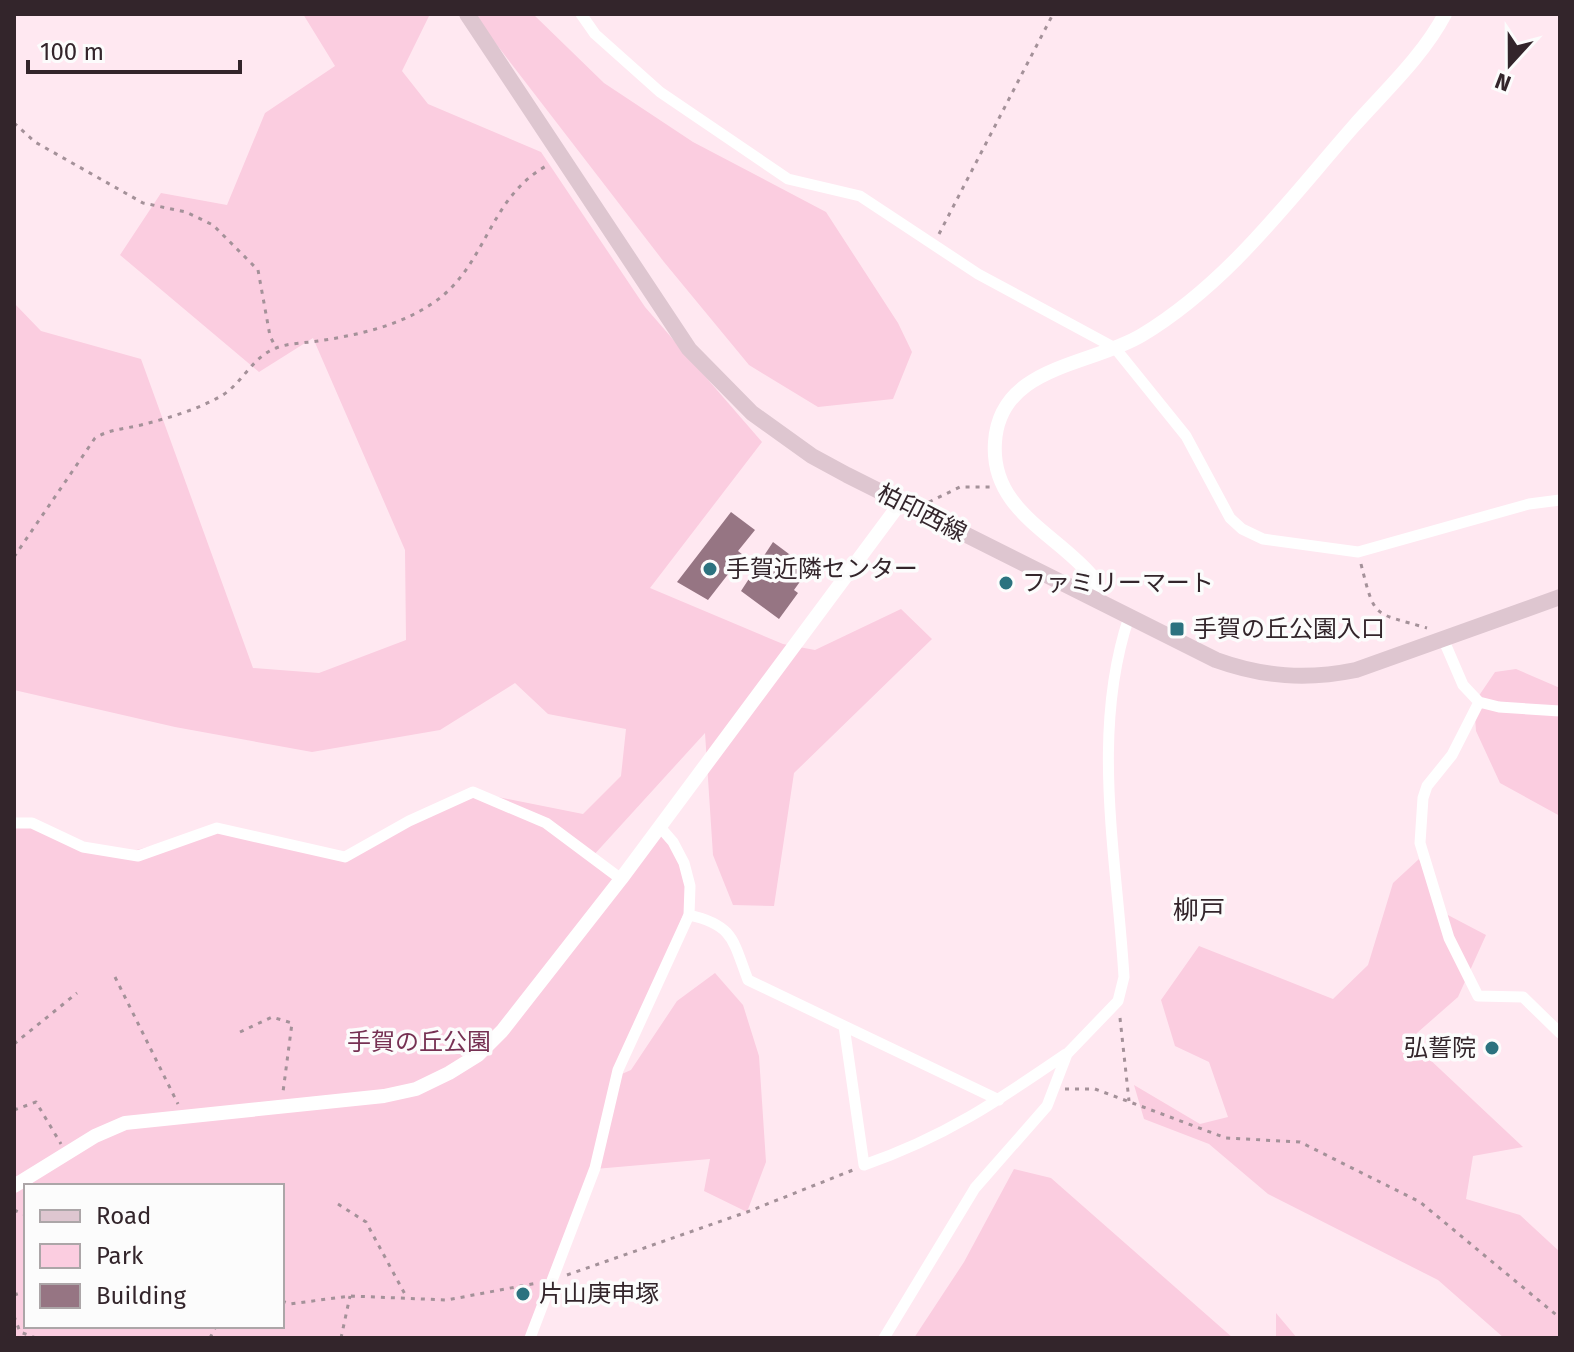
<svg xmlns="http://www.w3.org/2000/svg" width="1574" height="1352" font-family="'Fira Sans','Noto Sans JP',sans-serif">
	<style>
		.green { fill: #fbcde0; fill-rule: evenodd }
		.building { fill: #967583 }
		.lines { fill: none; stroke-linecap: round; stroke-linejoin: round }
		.path { stroke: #a49199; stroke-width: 3; stroke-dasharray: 4 6; stroke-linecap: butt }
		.minor { stroke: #fff; stroke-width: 11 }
		.tertiary { stroke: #fff; stroke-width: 14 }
		.secondary { stroke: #dec6d0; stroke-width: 16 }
		.poi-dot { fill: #2c727f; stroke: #fcfcfc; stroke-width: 3 }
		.labels { text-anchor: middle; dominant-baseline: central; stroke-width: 7; stroke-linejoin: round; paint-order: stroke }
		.street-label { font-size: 24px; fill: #33252b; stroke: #fcfcfc }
		.poi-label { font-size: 24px; fill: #33252b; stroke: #fcfcfc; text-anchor: start }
		.park-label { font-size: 24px; fill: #763153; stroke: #fcfcfc }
		.neighbourhood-label { font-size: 26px; fill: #33252b; stroke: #fcfcfc }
	</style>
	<rect width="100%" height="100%" fill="#ffe8f1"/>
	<!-- green -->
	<path class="green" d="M 303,14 L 430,14 L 402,71 L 428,104 L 541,152 L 645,307 L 762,442 L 650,588 L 783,644 L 815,650 L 901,609 L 932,639 L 794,773 L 774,906 L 733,905 L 713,855 L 705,733 L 592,857 L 621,879 L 660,827 L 673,842 L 690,898 L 617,1076 L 631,1070 L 677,1001 L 715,973 L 743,1005 L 759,1056 L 766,1162 L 747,1212 L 704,1191 L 710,1159 L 595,1169 L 529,1338 L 14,1338 L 14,823 L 32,823 L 83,847 L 122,854 L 217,828 L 345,857 L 473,792 L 583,814 L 621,776 L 626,729 L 548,714 L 515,683 L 440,730 L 312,752 L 175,727 L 14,690 L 14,303 L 41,331 L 141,359 L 253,668 L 319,673 L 406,640 L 405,550 L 313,338 L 259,372 L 120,255 L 161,193 L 227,205 L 265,113 L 335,66 ZM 26,1186 L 282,1186 L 282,1326 L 26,1326 Z
		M 473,14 L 533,14 L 604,83 L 693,142 L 826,212 L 898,323 L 912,352 L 893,399 L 818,407 L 749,365 L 664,262 Z
		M 1516,669 L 1560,688 L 1560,816 L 1500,783 L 1476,731 L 1474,703 L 1495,672 Z
		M 1419,859 L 1446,914 L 1486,935 L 1458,997 L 1409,1040 L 1523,1147 L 1473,1156 L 1466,1199 L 1520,1215 L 1560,1252 L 1560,1338 L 1504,1338 L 1438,1280 L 1268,1194 L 1209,1144 L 1144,1119 L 1134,1085 L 1200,1124 L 1228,1117 L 1209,1062 L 1175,1046 L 1161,1000 L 1199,946 L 1333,999 L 1368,965 L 1393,883 Z
		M 1014,1169 L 1051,1178 L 1233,1338 L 914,1338 L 964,1262 Z
		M 1276,1313 L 1297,1338 L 1276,1338 Z"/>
	<!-- building -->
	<path class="building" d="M 731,512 L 755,530 L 738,551 L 743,555 L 708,600 L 677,582 Z
		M 773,542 L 809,569 L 794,590 L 798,593 L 779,619 L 741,591 Z"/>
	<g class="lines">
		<!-- path -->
		<path class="path" d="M 14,123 L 35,142 L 143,203 L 186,212 L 213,225 L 258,270 L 270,336 L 276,348
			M 939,234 L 1053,14
			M 929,502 L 960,487 L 990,487
			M 14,557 L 95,438 C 110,429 124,429 141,425 C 168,418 197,410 221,396 C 242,384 252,357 276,348 C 288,343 305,343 318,341 C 358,335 399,326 433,303 C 487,267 488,197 548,165
			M 1361,564 C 1375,620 1373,612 1427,628
			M 115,977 L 178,1104
			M 1120,1018 L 1129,1101
			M 240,1032 L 272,1017 L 292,1023 L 283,1092
			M 14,1044 L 77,993
			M 1065,1089 L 1095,1089 L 1226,1138 L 1300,1142 L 1420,1202 L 1560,1318
			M 14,1110 L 36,1102 L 61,1144
			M 338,1204 L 366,1222 L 407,1298
			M 14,1210 L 26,1215
			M 567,1275 L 747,1212 L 853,1170
			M 14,1295 L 26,1291
			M 282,1301 L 290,1304 L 350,1296 L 447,1300 L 537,1283
			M 14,1316 L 20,1332 L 36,1338
			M 210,1338 L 216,1326
			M 341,1338 L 350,1296"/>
		<!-- minor -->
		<path class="minor" d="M 581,14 L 595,34 L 660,92 L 788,179 L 860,196 L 978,274 L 1115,348 L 1186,436 L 1230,518 L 1242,529 L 1263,539 L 1358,552 L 1529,504 L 1560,500
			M 1444,641 L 1463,685 L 1479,702 L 1452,755 L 1427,786 L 1423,798 L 1420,843 L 1449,938 L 1478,996 L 1523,997 L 1560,1033
			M 1479,702 L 1499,707 L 1560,711
			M 14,823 L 32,823 L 83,847 L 138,856 L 217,828 L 345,857 L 409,821 L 473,792 L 546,823 L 621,879
			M 689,915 C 734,925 733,941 748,980 L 999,1100
			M 844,1026 L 864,1165 C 945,1137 996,1102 1066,1054
			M 530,1338 L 595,1168 L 618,1070 L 689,915 L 690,886 L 684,863 L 673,842 L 660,827
			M 884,1338 L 975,1188 L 1047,1106 L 1067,1054 L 1118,1001 L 1124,977 C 1117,857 1090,733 1129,617"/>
		<!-- tertiary -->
		<path class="tertiary" d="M 1094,599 L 1095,585 L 1091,575 C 1055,533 990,509 995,442 C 1000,365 1091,366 1142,335 C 1228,283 1288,201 1353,127 C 1385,91 1423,56 1445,14
			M 14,1186 L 95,1136 L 125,1123 L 384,1096 L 416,1089 L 449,1073 L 478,1055 L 502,1031 L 621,879 L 901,502"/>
		<!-- secondary -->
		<path class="secondary" d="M 467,14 L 689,349 L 752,413 L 812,456 L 847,475 L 1216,660 C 1263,677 1307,680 1356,670 L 1560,597"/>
	</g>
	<!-- markers -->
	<g class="poi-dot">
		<circle cx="710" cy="569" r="8"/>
		<circle cx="1006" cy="583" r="8"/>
		<rect x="1169" y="621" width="16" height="16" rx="4"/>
		<circle cx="1492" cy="1048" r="8"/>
		<circle cx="523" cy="1294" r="8"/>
	</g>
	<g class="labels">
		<!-- street labels -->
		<g class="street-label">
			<text transform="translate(922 513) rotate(27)">柏印西線</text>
		</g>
		<!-- poi labels -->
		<g class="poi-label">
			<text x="726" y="569">手賀近隣センター</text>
			<text x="1022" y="583">ファミリーマート</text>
			<text x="1193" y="629">手賀の丘公園入口</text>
			<text x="1476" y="1048" text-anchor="end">弘誓院</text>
			<text x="539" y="1294">片山庚申塚</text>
		</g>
		<!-- park labels -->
		<g class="park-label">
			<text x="419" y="1042">手賀の丘公園</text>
		</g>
		<!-- neighbourhood labels -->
		<g class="neighbourhood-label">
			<text x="1199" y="910">柳戸</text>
		</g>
	</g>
	<!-- border -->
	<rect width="1574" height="1352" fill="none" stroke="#33252b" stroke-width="32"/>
	<!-- legend -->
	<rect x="24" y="1184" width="260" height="144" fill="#fcfcfc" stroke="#aca6a8" stroke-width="2"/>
	<rect x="40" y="1210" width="40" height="12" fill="#dec6d0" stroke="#aca6a8" stroke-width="2"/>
	<text x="96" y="1224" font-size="24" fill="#33252b">Road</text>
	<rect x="40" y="1244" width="40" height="24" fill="#fbcde0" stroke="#aca6a8" stroke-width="2"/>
	<text x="96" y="1264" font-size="24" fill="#33252b">Park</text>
	<rect x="40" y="1284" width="40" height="24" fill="#967583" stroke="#aca6a8" stroke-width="2"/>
	<text x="96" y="1304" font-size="24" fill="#33252b">Building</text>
	<!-- north arrow -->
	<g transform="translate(1510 64) rotate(201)" stroke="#fcfcfc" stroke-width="6" paint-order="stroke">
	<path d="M0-6L14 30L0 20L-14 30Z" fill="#33252b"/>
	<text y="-12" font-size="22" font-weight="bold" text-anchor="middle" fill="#33252b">N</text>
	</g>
	<!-- scale -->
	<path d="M28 60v12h212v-12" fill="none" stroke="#33252b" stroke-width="4"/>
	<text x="40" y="60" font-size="24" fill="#33252b" stroke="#fcfcfc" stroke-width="6" paint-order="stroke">100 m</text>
</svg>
